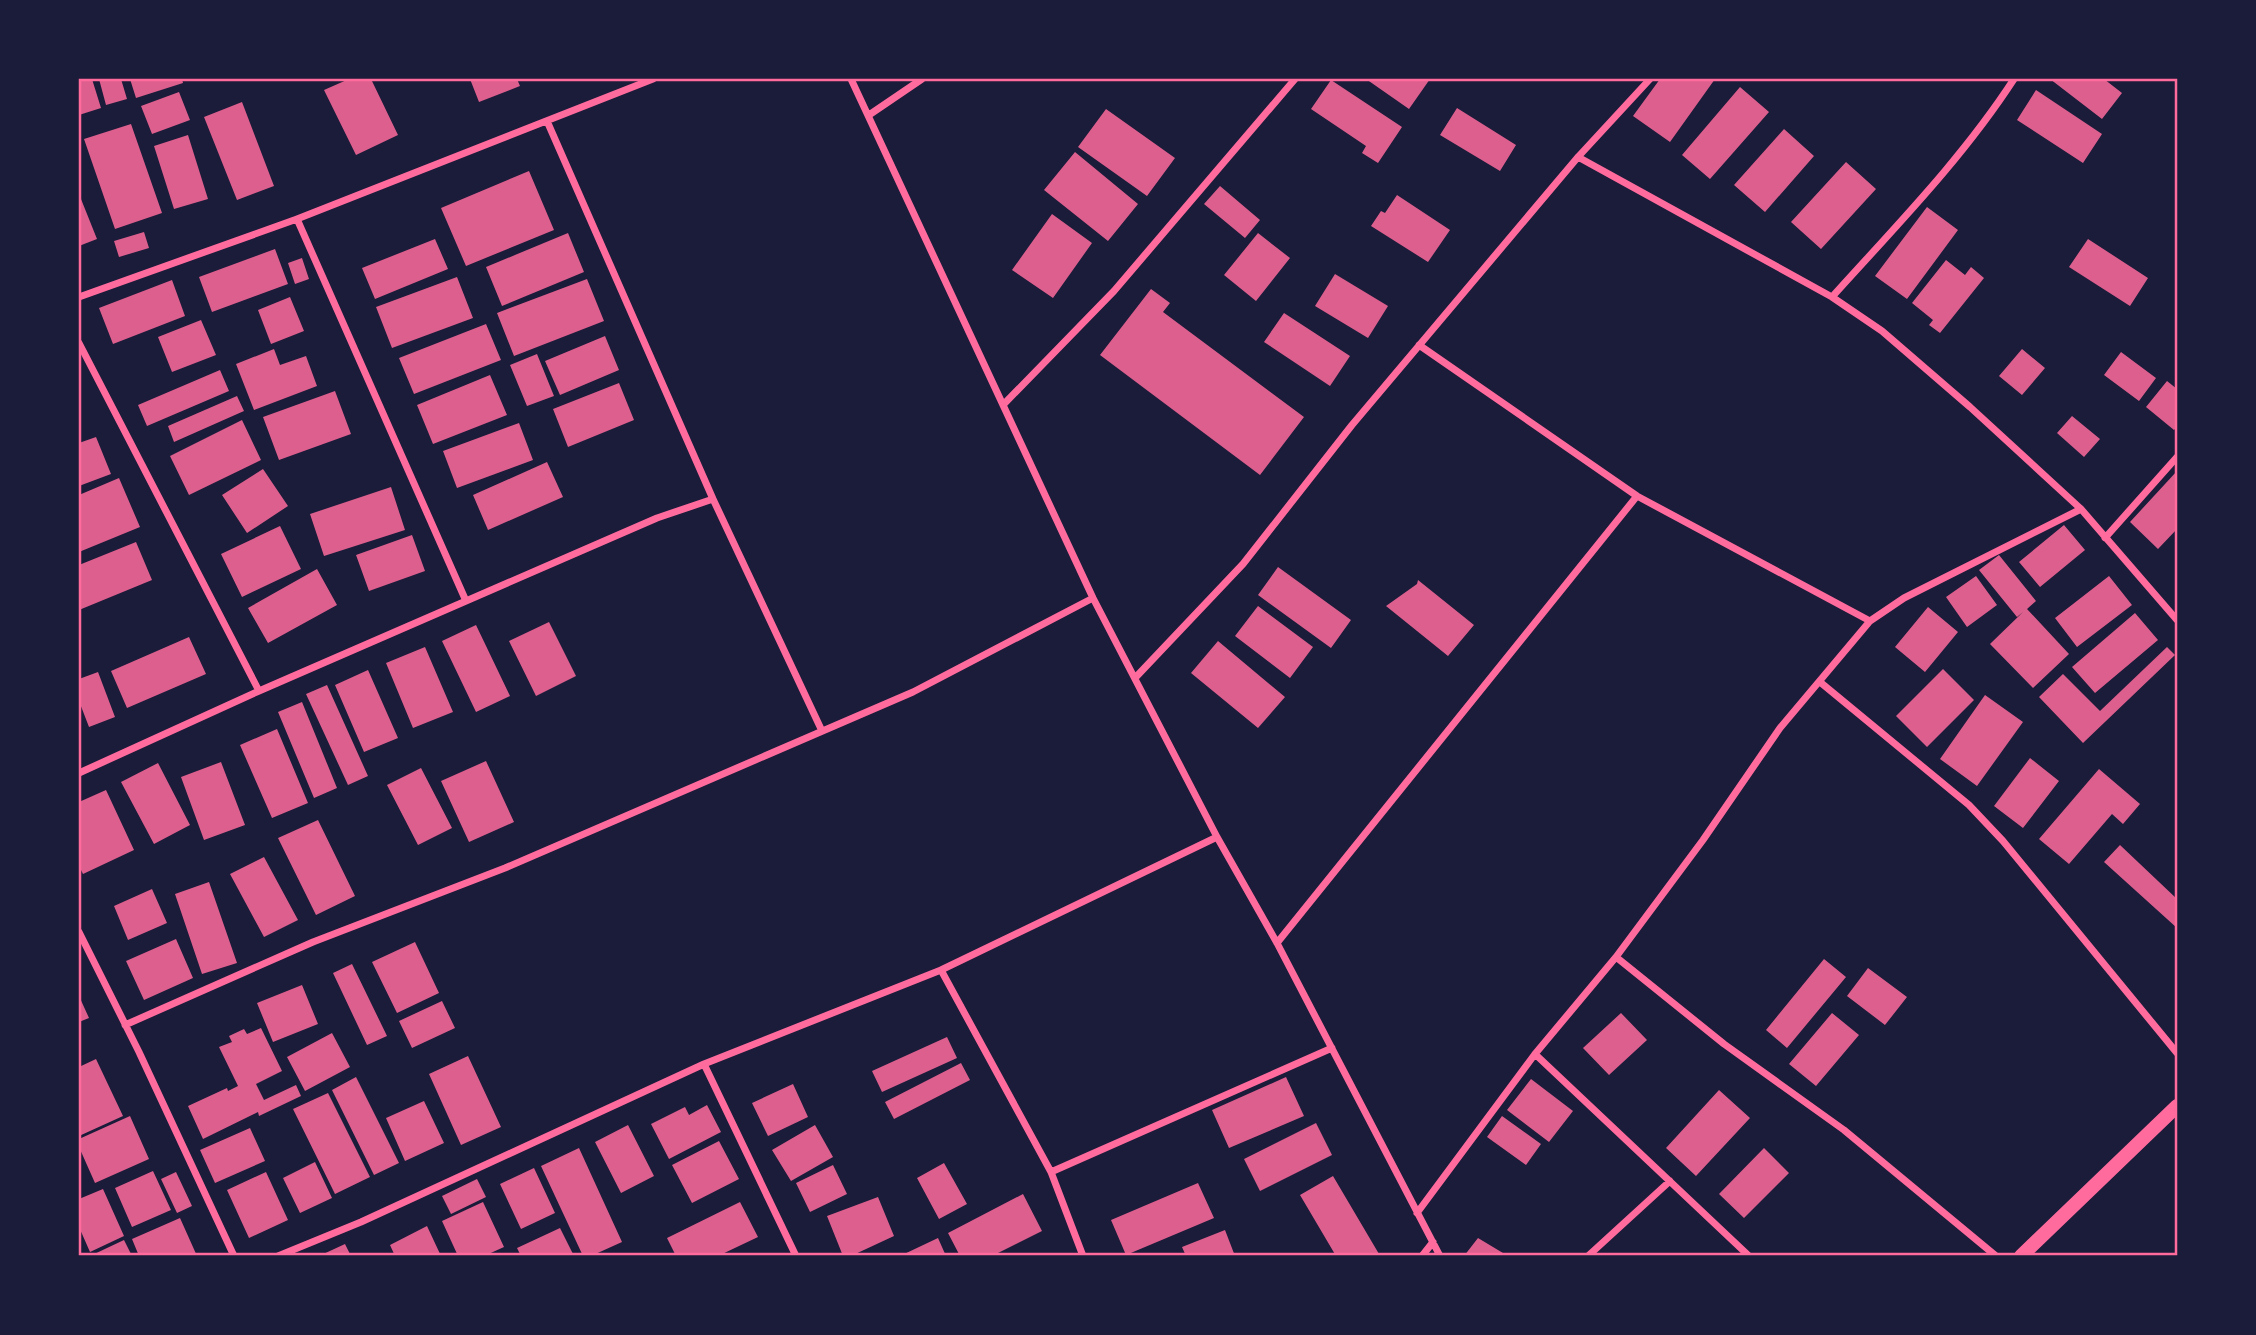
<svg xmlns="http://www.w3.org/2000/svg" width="2256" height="1335" font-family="'Roboto Condensed',sans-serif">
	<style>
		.building { fill: #dd5f8e }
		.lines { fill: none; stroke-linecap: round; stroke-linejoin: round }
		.minor { stroke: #ff6b9d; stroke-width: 7 }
		.secondary { stroke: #ff6b9d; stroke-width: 14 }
		.neatline { fill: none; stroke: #ff6b9d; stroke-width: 2.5 }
	</style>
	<rect width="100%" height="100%" fill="#1b1b3a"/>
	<!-- building -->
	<path class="building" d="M 79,79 L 92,79 L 101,108 L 79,115 Z
		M 99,79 L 121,79 L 127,99 L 106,105 Z
		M 130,79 L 182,79 L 183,83 L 136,98 Z
		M 349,79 L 371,79 L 398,135 L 356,155 L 324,90 Z
		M 470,79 L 517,79 L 520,86 L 479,102 Z
		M 1366,79 L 1430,79 L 1409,109 Z
		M 1660,79 L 1715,79 L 1670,142 L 1633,116 Z
		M 2050,79 L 2104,79 L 2122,93 L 2102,119 Z
		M 1331,80 L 1402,127 L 1378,163 L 1362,153 L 1366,146 L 1311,109 Z
		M 1740,87 L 1769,112 L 1710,179 L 1682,155 Z
		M 2036,90 L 2102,134 L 2083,163 L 2017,120 Z
		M 179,92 L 190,120 L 152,134 L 141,106 Z
		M 242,102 L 274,186 L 237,200 L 204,117 Z
		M 1457,108 L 1516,145 L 1500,171 L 1440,135 Z
		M 1106,109 L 1175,158 L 1147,196 L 1078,147 Z
		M 131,124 L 162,213 L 115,229 L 84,139 Z
		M 1784,129 L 1814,156 L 1765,212 L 1734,185 Z
		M 188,135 L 208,199 L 174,209 L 154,146 Z
		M 1075,152 L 1138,204 L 1108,241 L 1044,190 Z
		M 1846,162 L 1876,189 L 1821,249 L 1791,222 Z
		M 529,171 L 554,230 L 466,266 L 441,208 Z
		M 1220,186 L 1260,220 L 1245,238 L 1204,204 Z
		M 79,194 L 97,239 L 79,246 Z
		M 1397,195 L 1450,230 L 1428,262 L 1371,226 L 1381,211 L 1385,213 Z
		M 1927,207 L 1958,230 L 1907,299 L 1875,276 Z
		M 1052,214 L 1092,243 L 1053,298 L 1012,270 Z
		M 144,232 L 149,248 L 119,257 L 114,241 Z
		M 568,233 L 584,272 L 502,306 L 486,267 Z
		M 1258,233 L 1290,258 L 1256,301 L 1224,275 Z
		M 435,239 L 448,269 L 375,299 L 362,268 Z
		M 2088,239 L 2148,278 L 2130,306 L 2069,267 Z
		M 275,249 L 288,284 L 212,312 L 199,277 Z
		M 302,258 L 309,279 L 295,284 L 288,263 Z
		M 1946,260 L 1965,275 L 1971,267 L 1984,278 L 1940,333 L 1929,325 L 1933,320 L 1912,303 Z
		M 1335,274 L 1388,306 L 1368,338 L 1315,306 Z
		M 457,277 L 473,318 L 392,348 L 376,307 Z
		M 587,279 L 604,321 L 514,356 L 497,313 Z
		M 172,280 L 185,316 L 113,344 L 99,308 Z
		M 1151,289 L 1170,303 L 1163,312 L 1304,417 L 1260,475 L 1100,355 Z
		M 290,297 L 304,331 L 271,344 L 258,310 Z
		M 1284,313 L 1350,356 L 1330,386 L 1264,342 Z
		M 201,320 L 216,355 L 172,372 L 158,337 Z
		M 486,324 L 501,360 L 414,394 L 399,358 Z
		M 605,336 L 619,370 L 560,395 L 545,361 Z
		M 274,349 L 280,365 L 306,356 L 317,386 L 254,410 L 236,364 Z
		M 2022,349 L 2045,368 L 2022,395 L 1999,376 Z
		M 2121,352 L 2156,378 L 2139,401 L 2104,375 Z
		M 537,354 L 554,396 L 527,406 L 510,365 Z
		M 220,370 L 229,391 L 147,426 L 138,405 Z
		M 490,375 L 507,415 L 433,444 L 417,405 Z
		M 2167,381 L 2177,389 L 2177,427 L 2174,430 L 2146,407 Z
		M 619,383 L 634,420 L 568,447 L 553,409 Z
		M 335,391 L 351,434 L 279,460 L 263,417 Z
		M 237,396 L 244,411 L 174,442 L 168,426 Z
		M 2072,416 L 2100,439 L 2084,457 L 2057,433 Z
		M 242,420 L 261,460 L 189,495 L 170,456 Z
		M 519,423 L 533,460 L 457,488 L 443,451 Z
		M 96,437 L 111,474 L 79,486 L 79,443 Z
		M 547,462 L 563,497 L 488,530 L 473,495 Z
		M 263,469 L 288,506 L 247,533 L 222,495 Z
		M 2177,471 L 2177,529 L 2158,549 L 2130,522 Z
		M 119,478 L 140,527 L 79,552 L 79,495 Z
		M 391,487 L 405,530 L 324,556 L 310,514 Z
		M 2064,525 L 2085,550 L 2040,587 L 2019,562 Z
		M 280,526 L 301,569 L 242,597 L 221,554 Z
		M 412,535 L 425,571 L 369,591 L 356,555 Z
		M 136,542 L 152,580 L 79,610 L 79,565 Z
		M 1999,555 L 2036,601 L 2027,609 L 2069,654 L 2033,688 L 1990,644 L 2023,612 L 2017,617 L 1979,570 Z
		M 1278,567 L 1351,620 L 1331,648 L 1258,595 Z
		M 317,569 L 337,605 L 268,643 L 248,608 Z
		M 1976,576 L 1997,605 L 1967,627 L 1946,597 Z
		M 2109,576 L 2132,605 L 2077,647 L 2055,618 Z
		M 1418,580 L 1474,625 L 1448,656 L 1386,606 L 1417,584 Z
		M 1258,606 L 1313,647 L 1290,678 L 1235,636 Z
		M 1928,607 L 1958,632 L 1925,672 L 1895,647 Z
		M 2135,613 L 2158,640 L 2095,693 L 2072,667 Z
		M 549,622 L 576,676 L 536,696 L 509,641 Z
		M 476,625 L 510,696 L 476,712 L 442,641 Z
		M 189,637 L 206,674 L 127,708 L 111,671 Z
		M 1218,641 L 1285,697 L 1258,728 L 1191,673 Z
		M 425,647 L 453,712 L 413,728 L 386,663 Z
		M 2167,647 L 2175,655 L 2083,743 L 2039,697 L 2063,674 L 2100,711 Z
		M 1943,669 L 1974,700 L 1927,747 L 1896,716 Z
		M 368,670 L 398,738 L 364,752 L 335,685 Z
		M 98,672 L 115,717 L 89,727 L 79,701 L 79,679 Z
		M 327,685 L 368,776 L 348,785 L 306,694 Z
		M 1985,695 L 2023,722 L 1977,786 L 1940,759 Z
		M 302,702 L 337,788 L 314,798 L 278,712 Z
		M 277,729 L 308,803 L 272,818 L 240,745 Z
		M 2030,758 L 2059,781 L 2023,828 L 1994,806 Z
		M 486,761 L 514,822 L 469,842 L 441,781 Z
		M 221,762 L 245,825 L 204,840 L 181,777 Z
		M 158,763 L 190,825 L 154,844 L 121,782 Z
		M 421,768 L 452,828 L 418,845 L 387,785 Z
		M 2099,769 L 2140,804 L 2123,824 L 2112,814 L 2069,864 L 2039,839 Z
		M 106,790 L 134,850 L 83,874 L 79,866 L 79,802 Z
		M 318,820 L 355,896 L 316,915 L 278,838 Z
		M 2120,845 L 2177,899 L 2177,928 L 2104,862 Z
		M 264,857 L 298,920 L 264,937 L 230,874 Z
		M 209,882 L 237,963 L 202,974 L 175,894 Z
		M 152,889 L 167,923 L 128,940 L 114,906 Z
		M 176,939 L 193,978 L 144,1000 L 126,961 Z
		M 415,942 L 439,993 L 397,1013 L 372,962 Z
		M 1824,959 L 1846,977 L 1787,1048 L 1766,1030 Z
		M 352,964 L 387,1036 L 367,1045 L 333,973 Z
		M 1868,968 L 1907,997 L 1885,1025 L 1847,996 Z
		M 302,985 L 318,1024 L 273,1042 L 257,1003 Z
		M 79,996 L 89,1018 L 79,1022 Z
		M 442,1001 L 455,1028 L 412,1048 L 399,1021 Z
		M 1621,1013 L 1647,1040 L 1609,1075 L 1583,1048 Z
		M 1832,1013 L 1859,1035 L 1816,1086 L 1789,1064 Z
		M 261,1028 L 282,1071 L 256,1084 L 264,1100 L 296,1085 L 301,1096 L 259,1116 L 258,1112 L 203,1139 L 188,1106 L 227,1088 L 228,1091 L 238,1086 L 219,1047 L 232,1042 L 229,1036 L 244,1029 L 247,1034 Z
		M 332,1033 L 350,1067 L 305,1091 L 287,1057 Z
		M 947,1037 L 957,1058 L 882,1092 L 872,1071 Z
		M 468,1056 L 501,1127 L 461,1145 L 429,1074 Z
		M 96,1059 L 123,1116 L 79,1136 L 79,1067 Z
		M 961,1063 L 970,1080 L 894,1119 L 885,1102 Z
		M 356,1077 L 399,1163 L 374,1175 L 332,1090 Z
		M 1286,1077 L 1304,1116 L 1229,1148 L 1212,1110 Z
		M 1531,1079 L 1573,1111 L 1549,1142 L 1507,1110 Z
		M 793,1084 L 808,1117 L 768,1136 L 752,1103 Z
		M 1719,1090 L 1750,1118 L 1696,1176 L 1666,1148 Z
		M 328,1093 L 370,1177 L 335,1194 L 293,1109 Z
		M 424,1101 L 444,1143 L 405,1161 L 386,1118 Z
		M 707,1105 L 721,1132 L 669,1159 L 651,1124 L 685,1107 L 689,1115 Z
		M 130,1116 L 149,1159 L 95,1183 L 79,1147 L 79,1139 Z
		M 1502,1116 L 1541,1144 L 1526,1165 L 1487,1137 Z
		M 1316,1123 L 1332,1155 L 1260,1191 L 1244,1159 Z
		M 628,1125 L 654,1176 L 621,1193 L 595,1142 Z
		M 815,1125 L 833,1157 L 791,1181 L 772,1150 Z
		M 250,1128 L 265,1161 L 215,1183 L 200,1150 Z
		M 719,1141 L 739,1179 L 692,1203 L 672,1165 Z
		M 579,1148 L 622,1242 L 591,1256 L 583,1256 L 541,1166 Z
		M 1764,1148 L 1789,1173 L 1744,1218 L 1719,1194 Z
		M 315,1162 L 332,1198 L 300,1213 L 283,1178 Z
		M 944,1163 L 967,1204 L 939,1219 L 917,1178 Z
		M 833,1165 L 847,1194 L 810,1212 L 796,1183 Z
		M 534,1168 L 555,1213 L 521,1229 L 500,1184 Z
		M 153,1171 L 171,1210 L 132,1227 L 115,1188 Z
		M 176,1172 L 192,1206 L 177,1213 L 161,1179 Z
		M 266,1172 L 288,1220 L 249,1238 L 227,1190 Z
		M 1333,1176 L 1379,1254 L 1375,1256 L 1336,1256 L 1300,1195 Z
		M 477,1179 L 486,1197 L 451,1214 L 442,1196 Z
		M 1198,1183 L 1214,1218 L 1126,1255 L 1111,1220 Z
		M 103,1189 L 124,1236 L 90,1252 L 79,1227 L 79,1199 Z
		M 1023,1194 L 1042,1231 L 992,1256 L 960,1256 L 948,1233 Z
		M 878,1197 L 894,1236 L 851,1256 L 843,1256 L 827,1216 Z
		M 483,1202 L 504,1247 L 484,1256 L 458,1256 L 442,1221 Z
		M 740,1202 L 758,1237 L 718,1256 L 676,1256 L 667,1238 Z
		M 180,1218 L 197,1256 L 139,1256 L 132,1239 Z
		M 427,1226 L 441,1256 L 395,1256 L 390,1245 Z
		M 560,1228 L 574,1256 L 521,1256 L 517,1248 Z
		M 1225,1230 L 1235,1256 L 1186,1256 L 1182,1247 Z
		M 938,1238 L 946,1256 L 900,1256 Z
		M 1478,1238 L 1503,1253 L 1500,1256 L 1464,1256 Z
		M 124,1240 L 132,1256 L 90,1256 Z
		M 345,1244 L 351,1256 L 319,1256 Z"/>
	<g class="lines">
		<!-- minor -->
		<path class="minor" d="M 851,79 L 1093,598 L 1217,837 L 1277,943 L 1440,1256
			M 869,115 L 922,79
			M 547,121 L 713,499 L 822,731
			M 1578,157 L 1832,297 L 1882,331 L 1970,407 L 2081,509 L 2177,620
			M 297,219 L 466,601
			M 79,297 L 297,219 L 653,79
			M 1832,297 C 1895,227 1962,159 2014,79
			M 79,343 L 259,691
			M 1419,345 L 1637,496 L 1870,621
			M 1003,405 L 1114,291 L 1295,79
			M 2105,538 L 2177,457
			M 1135,678 L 1243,564 L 1352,425 L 1578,157 L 1650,79
			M 1820,682 L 1969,805 L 2003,841 L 2177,1053
			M 79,773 L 259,691 L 657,518 L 713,499
			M 79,932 L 139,1052 L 234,1256
			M 1277,943 L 1637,496
			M 1616,957 L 1724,1044 L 1844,1130 L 1996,1256
			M 941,970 L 1051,1172 L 1083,1256
			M 125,1025 L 313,942 L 505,868 L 913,692 L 1093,598
			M 1535,1054 L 1749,1256
			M 704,1064 L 796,1256
			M 1051,1172 L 1332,1048
			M 1417,1213 L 1535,1054 L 1616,957 L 1703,840 L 1780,728 L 1870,621 L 1904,598 L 2081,509
			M 278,1256 L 361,1222 L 704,1064 L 941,970 L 1217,837
			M 1422,1256 L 1433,1242
			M 1588,1256 L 1670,1181"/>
		<!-- secondary -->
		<path class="secondary" d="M 2021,1256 L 2177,1106"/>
	</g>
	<!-- border -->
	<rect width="2256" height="1335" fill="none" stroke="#1b1b3a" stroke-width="161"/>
	<rect x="80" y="80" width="2096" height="1174" class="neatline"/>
</svg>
